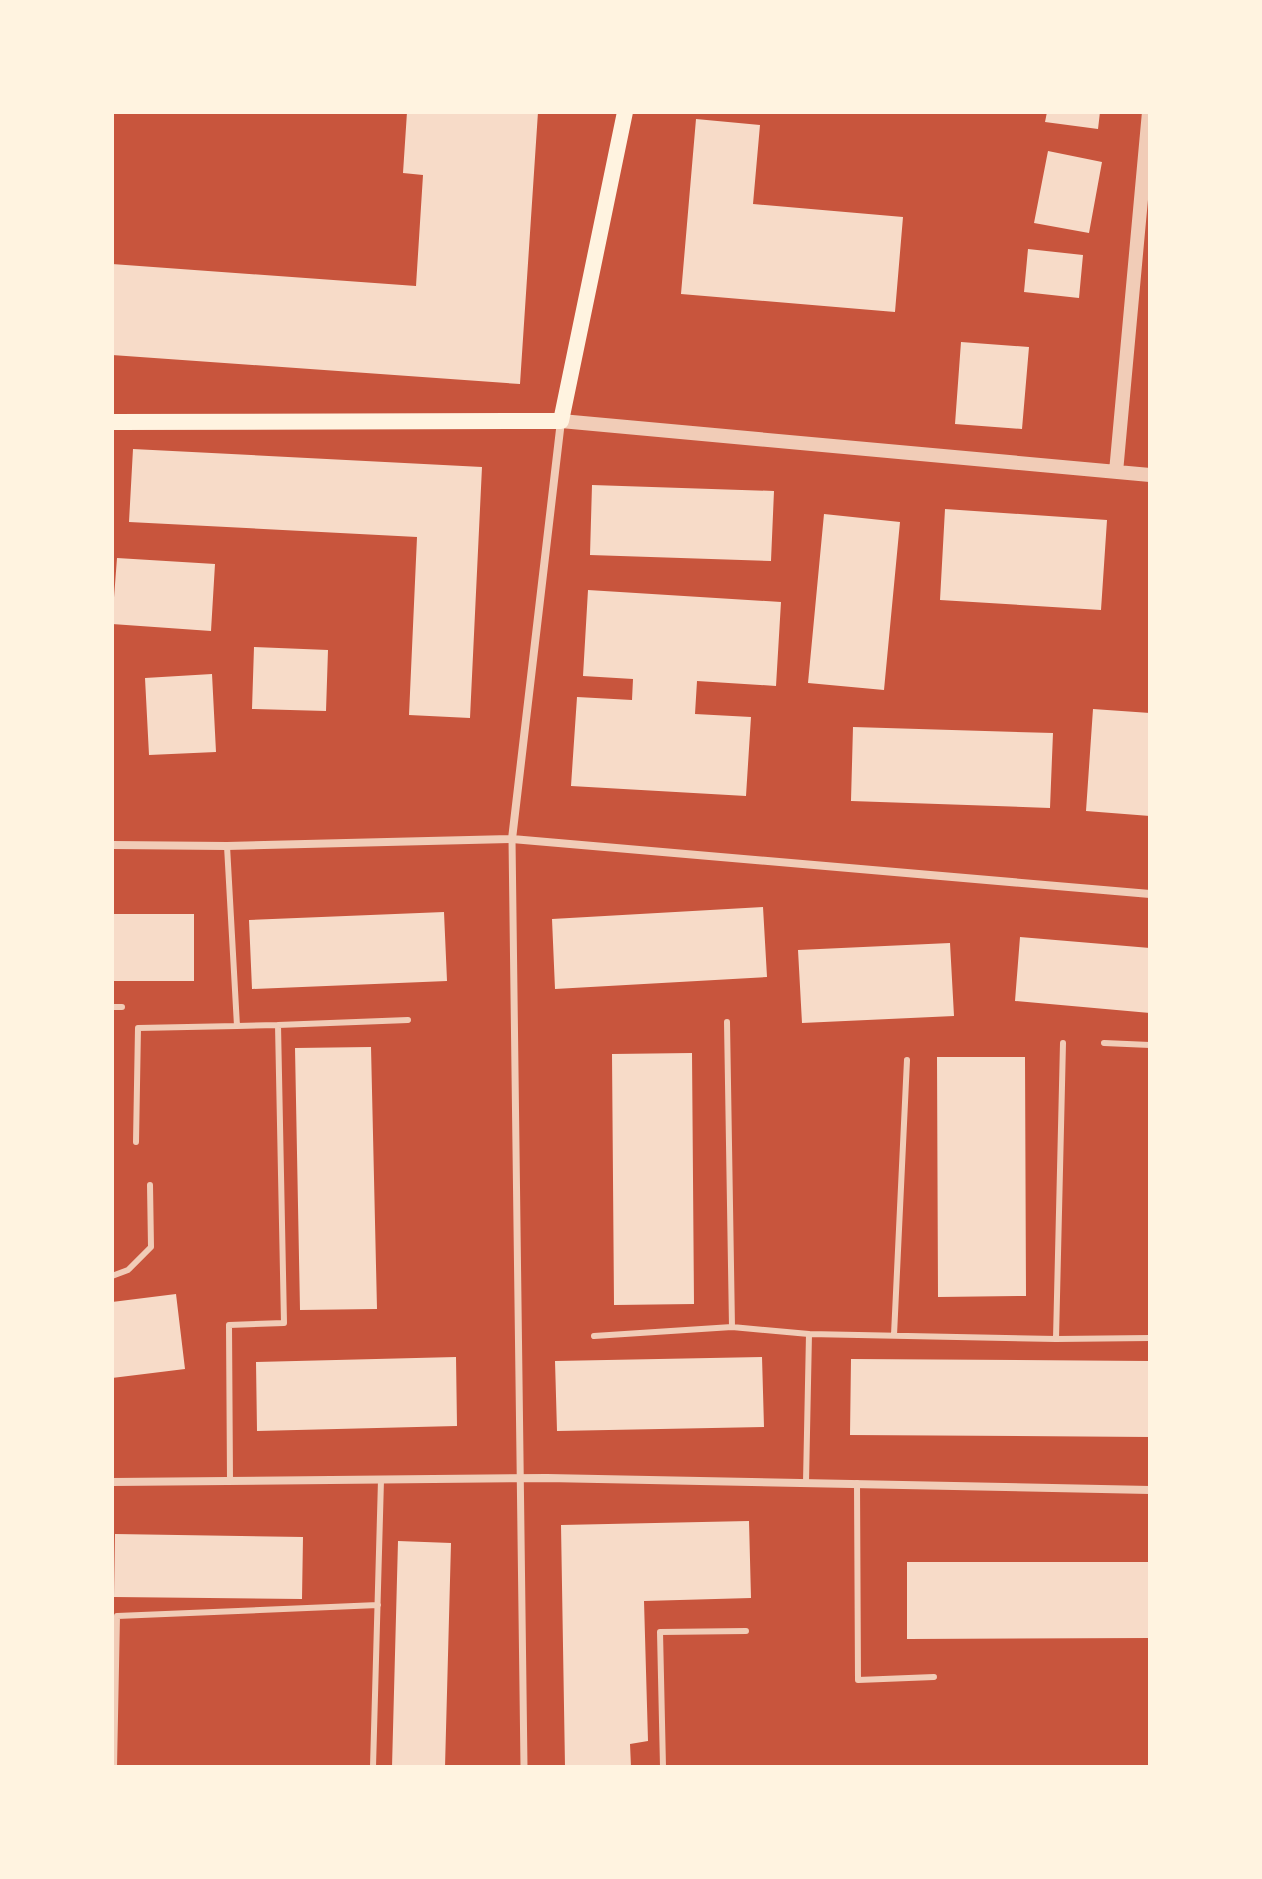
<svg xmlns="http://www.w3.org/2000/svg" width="1262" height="1879" font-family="Lato,sans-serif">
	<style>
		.building { fill: #f7dbc8 }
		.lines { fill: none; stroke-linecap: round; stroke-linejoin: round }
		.service { stroke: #f1ccb7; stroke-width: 6 }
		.pedestrian { stroke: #f1ccb7; stroke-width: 7 }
		.minor { stroke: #f1ccb7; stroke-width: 8 }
		.tertiary { stroke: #f1ccb7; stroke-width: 14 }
		.secondary { stroke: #fff3e0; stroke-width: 16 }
	</style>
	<rect width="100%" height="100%" fill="#c8553d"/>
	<!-- building -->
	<path class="building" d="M 407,112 L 538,112 L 520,384 L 112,355 L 112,264 L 416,286 L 423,175 L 403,173 Z
		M 1047,112 L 1100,112 L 1098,129 L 1045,122 Z
		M 696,119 L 760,125 L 753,204 L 903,217 L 895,312 L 681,294 Z
		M 1048,151 L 1102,162 L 1089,233 L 1034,223 Z
		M 1028,249 L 1083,255 L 1079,298 L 1024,292 Z
		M 961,342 L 1029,347 L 1022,429 L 955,424 Z
		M 133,449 L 482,467 L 470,718 L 409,715 L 417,537 L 129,522 Z
		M 592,485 L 774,491 L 771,561 L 590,555 Z
		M 945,509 L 1107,520 L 1101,610 L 940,600 Z
		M 824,514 L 900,522 L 884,690 L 808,683 Z
		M 117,558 L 215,564 L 211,631 L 112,624 Z
		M 588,590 L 781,602 L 776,686 L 697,681 L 695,714 L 751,717 L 746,796 L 571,786 L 577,697 L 632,700 L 633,679 L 583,676 Z
		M 254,647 L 328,650 L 326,711 L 252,709 Z
		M 212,674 L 216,752 L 149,755 L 145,678 Z
		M 1093,709 L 1150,713 L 1150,816 L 1086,811 Z
		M 853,727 L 1053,733 L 1050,808 L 851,801 Z
		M 763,907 L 767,977 L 555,989 L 552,919 Z
		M 444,912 L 447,981 L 252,989 L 249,920 Z
		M 112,914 L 194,914 L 194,981 L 112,981 Z
		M 1020,937 L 1150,948 L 1150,1013 L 1015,1001 Z
		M 950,943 L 954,1016 L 802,1023 L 798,950 Z
		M 371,1047 L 377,1309 L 300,1310 L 295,1048 Z
		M 692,1053 L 694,1304 L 614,1305 L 612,1054 Z
		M 937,1057 L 1025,1057 L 1026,1296 L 938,1297 Z
		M 176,1294 L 185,1369 L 112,1378 L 112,1302 Z
		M 456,1357 L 457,1426 L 257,1431 L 256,1362 Z
		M 762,1357 L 764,1427 L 557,1431 L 555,1361 Z
		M 851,1359 L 1150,1361 L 1150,1437 L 850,1435 Z
		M 749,1521 L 751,1598 L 644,1601 L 648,1741 L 630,1744 L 631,1767 L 565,1767 L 561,1525 Z
		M 115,1534 L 303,1537 L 302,1599 L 114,1597 Z
		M 398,1541 L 451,1543 L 445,1767 L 392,1767 Z
		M 907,1562 L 1150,1562 L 1150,1638 L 907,1639 Z"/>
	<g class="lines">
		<!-- service -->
		<path class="service" d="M 227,846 L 237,1026 L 278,1025 L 284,1323 L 229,1325 L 230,1481
			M 112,1007 L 122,1007
			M 727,1022 L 732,1327
			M 278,1025 L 408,1020
			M 1104,1043 L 1150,1045
			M 136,1142 L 138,1028 L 237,1026
			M 112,1276 L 128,1270 L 151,1247 L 150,1185
			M 894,1335 L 907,1060
			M 594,1336 L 732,1327 L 809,1334
			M 1056,1339 L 1150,1338
			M 806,1482 L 809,1334 L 1056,1339 L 1063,1043
			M 857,1483 L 858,1680 L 934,1677
			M 114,1767 L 117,1616 L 378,1605
			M 373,1767 L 381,1480
			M 663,1767 L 660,1632 L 746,1631"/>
		<!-- pedestrian -->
		<path class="pedestrian" d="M 512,839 L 524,1767"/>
		<!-- minor -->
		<path class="minor" d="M 512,839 L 561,421
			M 112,845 L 227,846 L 512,839 L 1150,894
			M 112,1482 L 547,1478 L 1150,1490"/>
		<!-- tertiary -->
		<path class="tertiary" d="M 561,421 L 1150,475
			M 1116,472 L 1149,112"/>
		<!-- secondary -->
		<path class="secondary" d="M 112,422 L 561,421 L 625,112"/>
	</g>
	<!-- border -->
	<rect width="1262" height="1879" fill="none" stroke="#fff3e0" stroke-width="228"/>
</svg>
